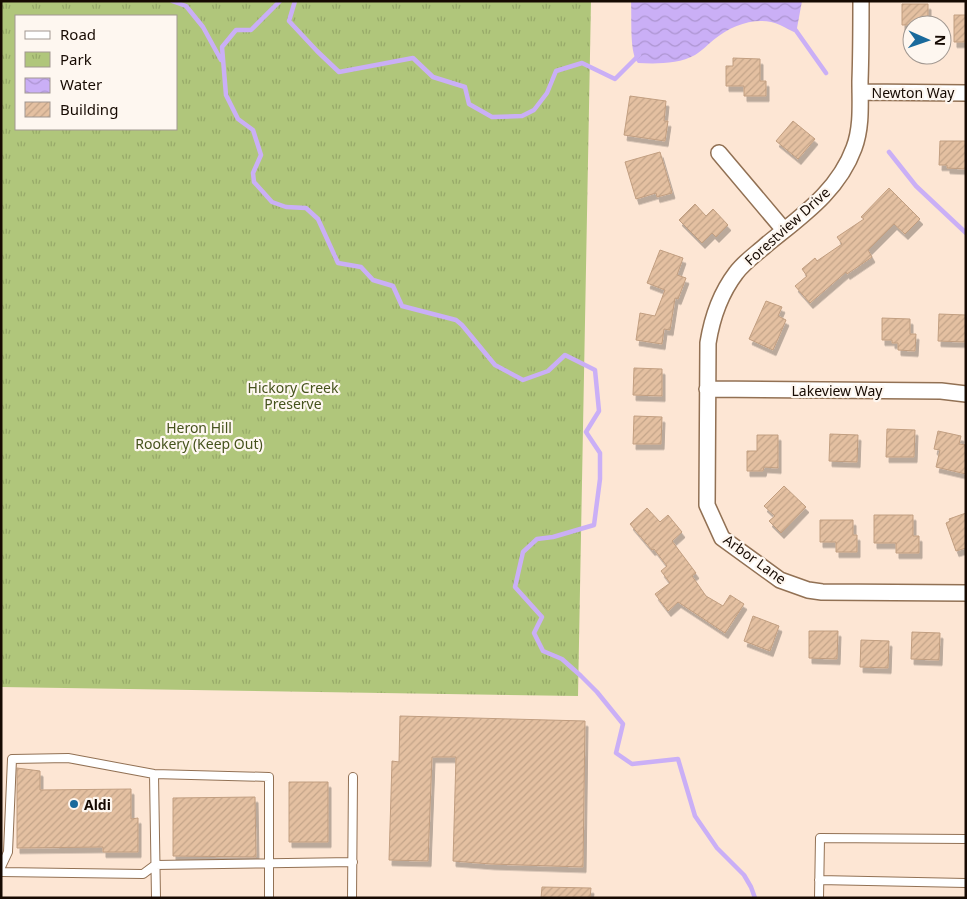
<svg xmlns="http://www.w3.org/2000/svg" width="967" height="899" font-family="'Noto Sans',sans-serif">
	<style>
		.park { fill: url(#park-tufts); fill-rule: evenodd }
		.water { fill: url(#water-waves) }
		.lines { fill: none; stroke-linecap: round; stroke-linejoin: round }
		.stream { stroke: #caaff6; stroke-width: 4.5 }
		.building { fill: url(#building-hatch); stroke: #c19e80; filter: url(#shadow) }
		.service-casing { stroke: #927154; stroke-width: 10 }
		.minor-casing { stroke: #927154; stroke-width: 18 }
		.service { stroke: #fff; stroke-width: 8 }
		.minor { stroke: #fff; stroke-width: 15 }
		.poi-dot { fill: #1a6a9c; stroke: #fef7f0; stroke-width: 2 }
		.labels { text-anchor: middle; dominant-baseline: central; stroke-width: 4.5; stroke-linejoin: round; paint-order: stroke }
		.street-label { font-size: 14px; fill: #160a02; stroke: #fef7f0 }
		.park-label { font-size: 14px; fill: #46531d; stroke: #fef7f0 }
		.poi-label { font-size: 14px; font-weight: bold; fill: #160a02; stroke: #fef7f0; text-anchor: start }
	</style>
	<defs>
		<pattern id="park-tufts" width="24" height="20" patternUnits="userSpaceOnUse" patternTransform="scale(1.25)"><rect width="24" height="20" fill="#b0c67b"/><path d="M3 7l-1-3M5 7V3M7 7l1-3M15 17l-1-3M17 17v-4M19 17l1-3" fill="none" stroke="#97a969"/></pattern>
		<pattern id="water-waves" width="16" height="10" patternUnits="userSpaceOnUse" patternTransform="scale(1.25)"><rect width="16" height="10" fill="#caaff6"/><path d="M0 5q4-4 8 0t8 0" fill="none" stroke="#ad95d1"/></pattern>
		<pattern id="building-hatch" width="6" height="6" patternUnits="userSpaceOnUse" patternTransform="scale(1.25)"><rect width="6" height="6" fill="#e4c0a1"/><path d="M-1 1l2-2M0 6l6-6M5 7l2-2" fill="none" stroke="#c3a489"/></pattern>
		<filter id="shadow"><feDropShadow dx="3" dy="5.5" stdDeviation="0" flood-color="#0004"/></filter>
	</defs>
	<rect width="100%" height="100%" fill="#fde6d4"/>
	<!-- park -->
	<path class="park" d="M 1,1 L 591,1 L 578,696 L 1,687 ZM 16,16 L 176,16 L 176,129 L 16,129 Z"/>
	<!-- water -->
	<path class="water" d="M 631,1 L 802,1 L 797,28 L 794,32 C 789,30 785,27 780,25 C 759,15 732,25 716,38 C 709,43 702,51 695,55 C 679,64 656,64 638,63 C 629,53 632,16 631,1 Z"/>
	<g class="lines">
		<!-- stream -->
		<path class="stream" d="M 172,1 L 186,6 L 203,27 L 221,60
			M 280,1 L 251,30 L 236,30 L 222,47 L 226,95 L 238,119 L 253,130 L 261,155 L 253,173 L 254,182 L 272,202 L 286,207 L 306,208 L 318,219 L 338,263 L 361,267 L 373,280 L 393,286 L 402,306 L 456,320 L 462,325 L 495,365 L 523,380 L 548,371 L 565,355 L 595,370 L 599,411 L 586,432 L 600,453 L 600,479 L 594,525 L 553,537 L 537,539 L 523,552 L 515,587 L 542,617 L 534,633 L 543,651 L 562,659 L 581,676 L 597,692 L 623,724 L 616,753 L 632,764 L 678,759 L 695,816 L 717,848 L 744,875 L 751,887 L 755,898
			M 295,1 L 289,21 L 317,51 L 339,72 L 413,58 L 433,77 L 465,87 L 469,104 L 492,117 L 522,116 L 534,110 L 547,93 L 556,71 L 582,63 L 615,79 L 639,55
			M 792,25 L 826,73
			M 889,152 L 916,186 L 966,233"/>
	</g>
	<!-- building -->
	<path class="building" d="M 902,4 L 928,4 L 928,25 L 902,25 Z
		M 954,15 L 966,15 L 966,42 L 954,42 Z
		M 733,58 L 760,59 L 760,81 L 766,81 L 766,96 L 744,96 L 744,86 L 726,86 L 726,66 L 733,66 Z
		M 630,96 L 666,101 L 664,121 L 668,121 L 665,141 L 624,135 Z
		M 793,121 L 815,139 L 798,159 L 776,141 Z
		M 940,141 L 966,141 L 966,169 L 947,168 L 947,165 L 939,165 Z
		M 660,152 L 672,193 L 657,197 L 656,193 L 636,199 L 625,162 Z
		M 889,188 L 920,219 L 905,234 L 894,224 L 868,250 L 872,257 L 847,274 L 846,272 L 810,303 L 795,286 L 807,276 L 802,269 L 815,258 L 817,261 L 842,244 L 837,237 L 864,219 L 861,217 Z
		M 695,204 L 706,216 L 713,209 L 728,225 L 716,237 L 712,233 L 702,243 L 679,220 Z
		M 660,250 L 683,258 L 677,275 L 686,278 L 678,299 L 675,298 L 670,330 L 664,329 L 662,344 L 636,340 L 640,313 L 655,316 L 665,290 L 647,283 Z
		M 766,301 L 782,307 L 778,316 L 786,320 L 773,350 L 749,339 Z
		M 939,314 L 966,315 L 966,342 L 938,341 Z
		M 882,318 L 910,319 L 910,334 L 916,334 L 915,351 L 898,350 L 898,343 L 892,343 L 892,340 L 882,340 Z
		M 634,368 L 662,369 L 662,396 L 633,395 Z
		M 634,416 L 662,417 L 661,444 L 633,444 Z
		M 887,429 L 915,430 L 914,457 L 886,457 Z
		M 938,431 L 961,436 L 959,444 L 966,445 L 966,474 L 936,467 L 940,450 L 934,449 Z
		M 830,434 L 858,435 L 857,462 L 829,461 Z
		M 757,435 L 778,435 L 778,468 L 764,467 L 763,471 L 747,471 L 747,451 L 757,451 Z
		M 784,486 L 806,507 L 781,533 L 769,521 L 775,516 L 764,506 Z
		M 647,508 L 660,522 L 668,515 L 682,532 L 672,541 L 696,573 L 692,576 L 706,596 L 723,606 L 730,595 L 744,604 L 725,633 L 678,602 L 668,611 L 655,594 L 670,583 L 661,571 L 667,566 L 654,549 L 652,550 L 630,524 Z
		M 966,513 L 966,548 L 956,551 L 946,523 L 950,521 L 949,519 Z
		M 874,515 L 913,515 L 913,536 L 919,536 L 919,553 L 896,553 L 896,543 L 874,543 Z
		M 820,520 L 853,520 L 853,535 L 857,535 L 857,552 L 836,552 L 836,542 L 820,542 Z
		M 753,616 L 779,626 L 770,651 L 744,641 Z
		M 809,631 L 838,631 L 837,659 L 809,658 Z
		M 912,632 L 940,633 L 939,660 L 911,659 Z
		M 861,640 L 889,641 L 888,668 L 860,667 Z
		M 400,716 L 585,721 L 583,867 L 491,864 L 453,861 L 456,757 L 432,757 L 428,861 L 389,860 L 392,761 L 399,762 Z
		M 17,768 L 40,771 L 40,790 L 131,789 L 131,819 L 138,818 L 138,852 L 103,852 L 103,847 L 17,848 Z
		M 289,782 L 328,782 L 328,842 L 289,842 Z
		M 255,797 L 256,857 L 173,856 L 173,798 Z
		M 542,887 L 591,888 L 590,898 L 541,898 Z"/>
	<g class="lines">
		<defs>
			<path id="service" d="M 154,774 L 156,898
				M 1,867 L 8,852 L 12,759 L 68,758 L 154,774 L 269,777 L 269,898
				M 1,872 L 143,874 L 155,865 L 353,862
				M 819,880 L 966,883
				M 352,898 L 353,777
				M 819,898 L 820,838 L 966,839"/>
			<path id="minor" d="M 861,1 C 861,28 861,54 860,81 C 860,103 862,127 854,148 C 838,192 800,217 766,245 C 756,254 744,262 736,273 C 720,294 712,318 708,343 L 707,505 L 722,538 L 780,580 L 808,590 L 822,592 L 966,593
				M 860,92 L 966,93
				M 719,153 L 784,230
				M 707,389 L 941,391 L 966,394"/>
		</defs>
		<!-- service casing -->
		<use href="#service" class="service-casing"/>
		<!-- minor casing -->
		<use href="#minor" class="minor-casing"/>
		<!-- service -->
		<use href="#service" class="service"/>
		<!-- minor -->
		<use href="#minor" class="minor"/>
	</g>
	<!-- markers -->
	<circle class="poi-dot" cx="74" cy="804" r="5"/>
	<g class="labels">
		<!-- street labels -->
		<g class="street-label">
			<text x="913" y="92">Newton Way</text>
			<text transform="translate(787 226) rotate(-42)">Forestview Drive</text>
			<text x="837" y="390">Lakeview Way</text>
			<text transform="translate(755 559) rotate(36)">Arbor Lane</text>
		</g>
		<!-- park labels -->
		<g class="park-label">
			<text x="293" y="387">Hickory Creek<tspan x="293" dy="16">Preserve</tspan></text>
			<text x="199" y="427">Heron Hill<tspan x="199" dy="16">Rookery (Keep Out)</tspan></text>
		</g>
		<!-- poi labels -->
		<g class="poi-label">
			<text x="84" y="804">Aldi</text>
		</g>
	</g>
	<!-- border -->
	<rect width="967" height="899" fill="none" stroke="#160a02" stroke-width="5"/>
	<!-- legend -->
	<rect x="15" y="15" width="162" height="115" fill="#fef7f0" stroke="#a19891"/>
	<rect x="25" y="31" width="25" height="8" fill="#ffffff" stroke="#a19891"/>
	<text x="60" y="40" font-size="15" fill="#160a02">Road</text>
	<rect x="25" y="52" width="25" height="15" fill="url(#park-tufts)" stroke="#a19891"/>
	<text x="60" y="65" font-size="15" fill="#160a02">Park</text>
	<rect x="25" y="78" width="25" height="15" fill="url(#water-waves)" stroke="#a19891"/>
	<text x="60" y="90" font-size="15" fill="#160a02">Water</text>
	<rect x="25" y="102" width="25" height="15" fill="url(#building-hatch)" stroke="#a19891"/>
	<text x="60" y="115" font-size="15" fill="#160a02">Building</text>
	<!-- north arrow -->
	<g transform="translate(927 40) rotate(92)"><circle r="24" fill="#fef7f0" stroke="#a19891"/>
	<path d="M0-4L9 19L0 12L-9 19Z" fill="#1a6a9c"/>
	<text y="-8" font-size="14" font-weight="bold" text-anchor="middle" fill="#160a02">N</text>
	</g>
</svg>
